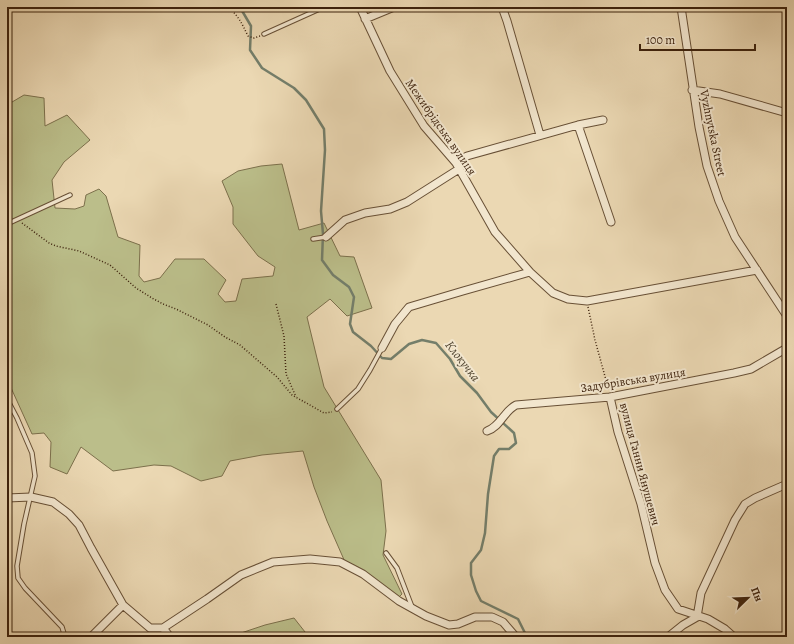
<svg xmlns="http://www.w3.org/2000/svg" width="794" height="644" font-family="Alegreya,serif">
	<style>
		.green { fill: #bbbe8a; stroke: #7c704c }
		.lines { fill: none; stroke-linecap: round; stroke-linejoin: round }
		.stream { stroke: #747e6a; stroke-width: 2.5 }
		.service-casing { stroke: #685036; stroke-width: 5.5 }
		.minor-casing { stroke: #685036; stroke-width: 9 }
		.path { stroke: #3d220d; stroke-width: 1.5; stroke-dasharray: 1 2; stroke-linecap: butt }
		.service { stroke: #f2e6ce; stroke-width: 3.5 }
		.minor { stroke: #f2e6ce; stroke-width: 7 }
		.labels { text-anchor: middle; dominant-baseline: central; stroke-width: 4; stroke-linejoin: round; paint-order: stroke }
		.street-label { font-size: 12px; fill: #3d220d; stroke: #f2e6ce }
		.water-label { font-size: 13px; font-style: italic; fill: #544834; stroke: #f2e6ce }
	</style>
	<rect width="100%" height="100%" fill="#ebd8b3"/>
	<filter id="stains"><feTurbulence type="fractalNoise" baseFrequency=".005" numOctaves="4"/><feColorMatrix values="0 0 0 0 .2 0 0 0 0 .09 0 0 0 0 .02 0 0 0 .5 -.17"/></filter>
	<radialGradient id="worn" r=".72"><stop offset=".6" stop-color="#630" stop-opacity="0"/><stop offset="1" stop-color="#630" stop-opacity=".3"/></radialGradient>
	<!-- green -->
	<path class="green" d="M 24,95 L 44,98 L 45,126 L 67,115 L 90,140 L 64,162 L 52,180 L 55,208 L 75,209 L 84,206 L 86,195 L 99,189 L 106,196 L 118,237 L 140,245 L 139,276 L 144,282 L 160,278 L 175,259 L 204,259 L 226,280 L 218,294 L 225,302 L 236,301 L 242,279 L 273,276 L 275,267 L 258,256 L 233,224 L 233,207 L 222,181 L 238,171 L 261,166 L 282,164 L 299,230 L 324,223 L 340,256 L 354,257 L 372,308 L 347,316 L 330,299 L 307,317 L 324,387 L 381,480 L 386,531 L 383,555 L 402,594 L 398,598 L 345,562 L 327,521 L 314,487 L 303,451 L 262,455 L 230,461 L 222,476 L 201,481 L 171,466 L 154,465 L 113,471 L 81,447 L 67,474 L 50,467 L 51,442 L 44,433 L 32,434 L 7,379 L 7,105 Z
		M 294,618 L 309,637 L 229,637 L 265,625 Z"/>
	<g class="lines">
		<!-- stream -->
		<path class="stream" d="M 238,7 L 241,9 L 251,26 L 250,50 L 262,68 L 294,88 L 306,100 L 324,129 L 325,150 L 321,211 L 323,234 L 322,260 L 333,275 L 349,287 L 354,297 L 350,324 L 353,332 L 371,346 L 382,358 L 391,359 L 409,344 L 422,340 L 436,343 L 450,359 L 460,376 L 477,393 L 491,412 L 514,433 L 516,443 L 509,449 L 499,449 L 494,456 L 488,494 L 485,533 L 481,550 L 471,563 L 471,575 L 476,591 L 481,601 L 518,619 L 527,637"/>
		<defs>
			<path id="service" d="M 638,9 L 648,7
				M 264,34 L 324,7
				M 7,224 L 70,195
				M 313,239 L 326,237
				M 7,399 L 17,418 L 32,453 L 35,476 L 24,524 L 17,566 L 18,578 L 25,588 L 62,627 L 65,637
				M 337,409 L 358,389 L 370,370 L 382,348
				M 386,553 L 397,568 L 412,607"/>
			<path id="minor" d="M 360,7 L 390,71 L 424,126 L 456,163 L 495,232 L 530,272 L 553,293 L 568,299 L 587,301 L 757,270
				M 502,7 L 507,21 L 540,135
				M 681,7 L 699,127 L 707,166 L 719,201 L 735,237 L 787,316
				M 365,19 L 394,7
				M 692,90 L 720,94 L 787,113
				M 578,125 L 611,222
				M 456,163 L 467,156 L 578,125 L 603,120
				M 326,237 L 345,220 L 365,213 L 390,209 L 407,202 L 459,169
				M 382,348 L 395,324 L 409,307 L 463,291 L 530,272
				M 610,397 L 618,432 L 641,504 L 655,563 L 665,590 L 678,609 L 708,619 L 725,629 L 734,637
				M 487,431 C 501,426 503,412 516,405 L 610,397 L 734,373 L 751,369 L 787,348
				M 7,498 L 31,497 L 53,502 L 69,514 L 79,525 L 91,548 L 123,605 L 150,628 L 163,628
				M 697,617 L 701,593 L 735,520 L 745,504 L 755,498 L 787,484
				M 163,628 L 207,599 L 241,575 L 273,562 L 310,559 L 340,562 L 363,574 L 399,601 L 426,616 L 449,625 L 458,624 L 475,617 L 492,617 L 503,622 L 516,637
				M 163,628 L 170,637
				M 91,637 L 123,605
				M 668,637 L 683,625 L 697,617"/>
		</defs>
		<!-- service casing -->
		<use href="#service" class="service-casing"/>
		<!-- minor casing -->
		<use href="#minor" class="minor-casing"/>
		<!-- path -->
		<path class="path" d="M 227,7 C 238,14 242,24 248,36 L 254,38 L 260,36
			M 22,223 L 49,243 L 56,246 L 79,251 L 110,265 L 136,288 L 152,298 L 163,304 L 176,309 L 208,325 L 225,337 L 240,345 L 277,377 L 292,395 L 324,413 L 332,412
			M 276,304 L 284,336 L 286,374 L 296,397
			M 588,307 L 595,340 L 609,391"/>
		<!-- service -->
		<use href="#service" class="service"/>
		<!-- minor -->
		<use href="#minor" class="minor"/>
	</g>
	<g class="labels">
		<!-- street labels -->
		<g class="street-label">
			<text transform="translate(441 127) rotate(55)">Межибрідська вулиця</text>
			<text transform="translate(713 133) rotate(78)">Vyzhnytska Street</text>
			<text transform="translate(633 380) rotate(-9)">Задубрівська вулиця</text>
			<text transform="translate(640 464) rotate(75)">вулиця Ганни Янушевич</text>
		</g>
		<!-- water labels -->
		<g class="water-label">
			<text transform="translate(463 361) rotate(52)">Клокучка</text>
		</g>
	</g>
	<!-- margin -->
	<rect width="794" height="644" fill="none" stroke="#ebd8b3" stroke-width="24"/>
	<rect x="8" y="8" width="778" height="628" fill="none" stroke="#3d220d" stroke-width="2"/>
	<rect x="12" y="12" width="770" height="620" fill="none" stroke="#3d220d"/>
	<!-- north arrow -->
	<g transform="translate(748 598) rotate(67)" stroke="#f2e6ce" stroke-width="3" paint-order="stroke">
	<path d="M0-3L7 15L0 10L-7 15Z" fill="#3d220d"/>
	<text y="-6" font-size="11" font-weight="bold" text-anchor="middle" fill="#3d220d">Пн</text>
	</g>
	<!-- scale -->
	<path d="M640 44v6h115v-6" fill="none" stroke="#3d220d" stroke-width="2"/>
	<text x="646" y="44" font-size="12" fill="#3d220d" stroke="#f2e6ce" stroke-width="3" paint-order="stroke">100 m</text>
	<rect width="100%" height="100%" filter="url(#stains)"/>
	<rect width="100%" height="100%" fill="url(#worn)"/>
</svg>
